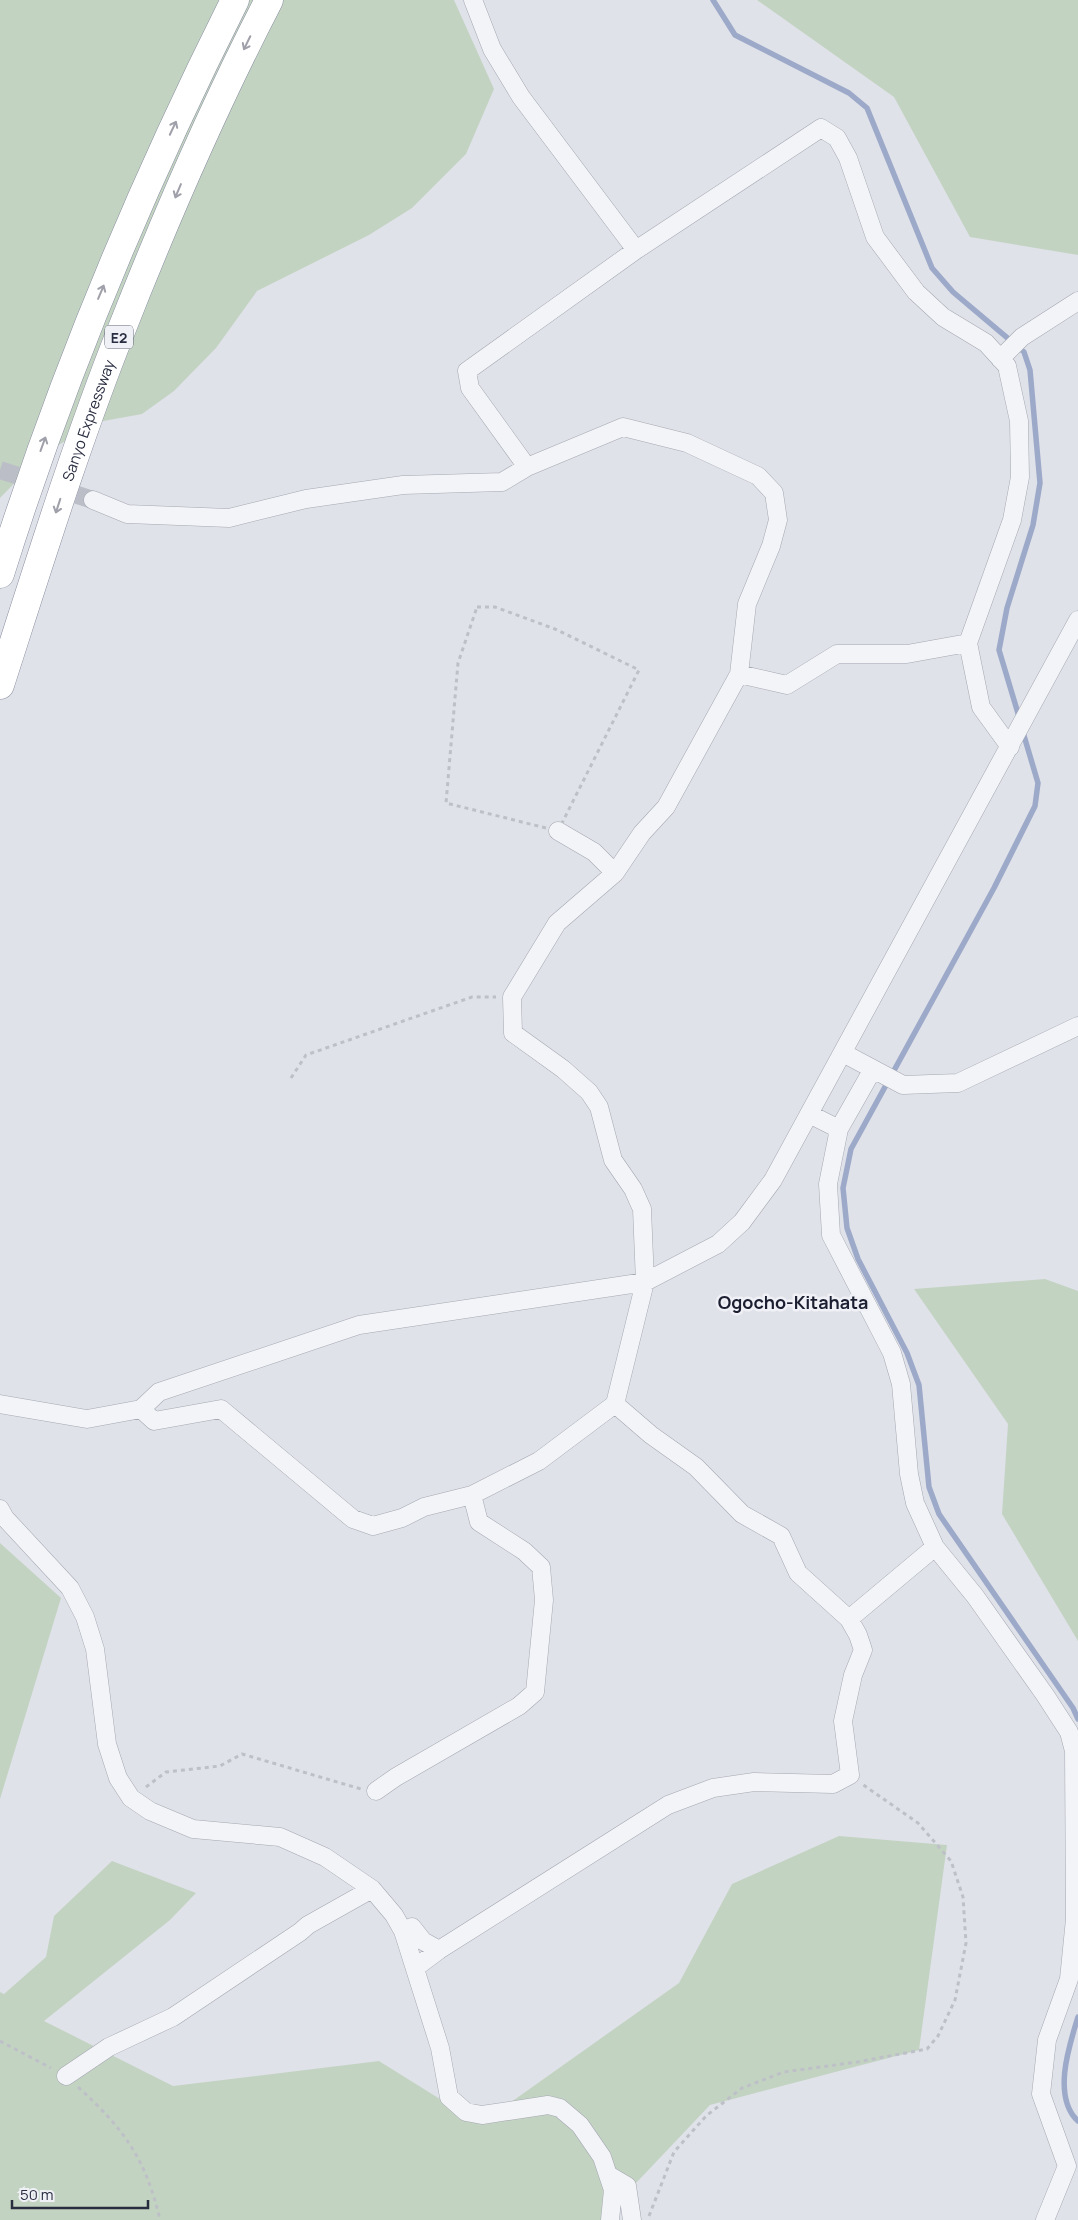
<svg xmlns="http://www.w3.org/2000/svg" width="1078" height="2220" font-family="Manrope,sans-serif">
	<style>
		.green { fill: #c3d3c2 }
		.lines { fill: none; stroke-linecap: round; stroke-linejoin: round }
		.stream { stroke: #9ca9c9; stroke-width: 5.5 }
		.minor-tunnel { stroke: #bbbec7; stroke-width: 18; stroke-dasharray: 18 9; stroke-linecap: butt }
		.minor-casing { stroke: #a5a8b3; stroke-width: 19 }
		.motorway-casing { stroke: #888d9f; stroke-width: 29 }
		.path { stroke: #bec0c7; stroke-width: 3; stroke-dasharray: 4 4; stroke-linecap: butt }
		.minor { stroke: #f3f4f7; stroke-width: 18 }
		.motorway { stroke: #fff; stroke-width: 28 }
		.oneway { stroke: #9fa0a9 }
		.labels { text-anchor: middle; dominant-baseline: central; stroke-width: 5; stroke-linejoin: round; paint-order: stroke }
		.shield { fill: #f0f1f6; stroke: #656877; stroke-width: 1 }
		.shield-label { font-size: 14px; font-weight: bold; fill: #292d40 }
		.street-label { font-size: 15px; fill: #292d40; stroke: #f0f1f6 }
		.quarter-label { font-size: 18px; font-weight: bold; fill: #1b1f31; stroke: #f0f1f6 }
	</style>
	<rect width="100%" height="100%" fill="#e0e2e9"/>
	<!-- green -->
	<path class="green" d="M 0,0 L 454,0 L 494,89 L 466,154 L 412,208 L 369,235 L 257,291 L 216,348 L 174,391 L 142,414 L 98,422 L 43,454 L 0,498 Z
		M 757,0 L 1078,0 L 1078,255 L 970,237 L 894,97 Z
		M 1045,1279 L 1078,1291 L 1078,1641 L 1002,1514 L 1008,1424 L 914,1289 Z
		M 0,1543 L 61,1598 L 0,1799 Z
		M 839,1836 L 947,1845 L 919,2050 L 710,2105 L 601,2220 L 0,2220 L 0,1992 L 4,1994 L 46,1957 L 54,1916 L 112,1861 L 196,1893 L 170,1920 L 44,2021 L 173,2086 L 379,2061 L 480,2124 L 679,1983 L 732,1884 Z"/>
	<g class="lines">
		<!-- stream -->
		<path class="stream" d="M 713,0 L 735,35 L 849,93 L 867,108 L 932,268 L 953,292 L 1024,352 L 1030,370 L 1040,483 L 1033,525 L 1007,608 L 999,650 L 1020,720
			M 1022,729 L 1038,783 L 1035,806 L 994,888 L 851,1149 L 843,1188 L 847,1228 L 858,1259 L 907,1353 L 919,1385 L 929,1487 L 939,1514 L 1073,1708 L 1078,1719
			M 1078,2017 C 1069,2046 1052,2097 1078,2121"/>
		<!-- minor-tunnel -->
		<path class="minor-tunnel" d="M 0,470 L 93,500"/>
		<defs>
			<path id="minor" d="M 473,0 L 492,49 L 521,97 L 636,250
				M 1000,359 L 1022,337 L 1078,301
				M 527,467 L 470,388 L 467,371 L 636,250 L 821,128 L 837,138 L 848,158 L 875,237 L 916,292 L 943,317 L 986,343 L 1007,366 L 1019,421 L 1020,477 L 1012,520 L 968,643 L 981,707 L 1010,747
				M 93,500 L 127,514 L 229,518 L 306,499 L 403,485 L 502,482 L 527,467 L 623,427 L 687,443 L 758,476 L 774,493 L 778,520 L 771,546 L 747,604 L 739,674 L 666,807 L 642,833 L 615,873 L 594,852 L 558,831
				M 739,674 L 787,685 L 837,654 L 907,654 L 968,643
				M 843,1053 L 903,1085 L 958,1083 L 1078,1026
				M 873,1069 L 839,1129 L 828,1184 L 831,1235 L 892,1353 L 901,1384 L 909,1474 L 915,1503 L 935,1547 L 975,1596 L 1045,1695 L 1069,1732 L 1074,1751 L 1075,1919 L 1069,1979 L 1047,2040 L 1041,2094 L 1067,2166 L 1045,2220
				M 809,1114 L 839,1129
				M 0,1404 L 87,1419 L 141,1409 L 159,1392 L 359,1325 L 645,1282 L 718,1244 L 742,1222 L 773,1180 L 1078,620
				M 141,1409 L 154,1421 L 221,1409 L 353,1519 L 373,1526 L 402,1518 L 424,1507 L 472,1495 L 539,1461 L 615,1404
				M 0,1509 L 5,1518 L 70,1588 L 85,1617 L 95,1649 L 107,1744 L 118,1778 L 131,1798 L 150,1811 L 193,1829 L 280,1837 L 325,1857 L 372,1889 L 394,1915 L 403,1931 L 440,2048 L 449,2097 L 466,2112 L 482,2115 L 548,2105 L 560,2108 L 580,2125 L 602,2157 L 613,2190 L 610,2220
				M 849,1619 L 935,1547
				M 376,1791 L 396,1777 L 519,1706 L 535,1692 L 544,1600 L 541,1567 L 524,1551 L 479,1522 L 472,1495
				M 403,1931 L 412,1927 L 423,1941 L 439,1950
				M 415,1968 L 439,1950 L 668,1805 L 713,1788 L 754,1782 L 833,1784 L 850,1775 L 843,1721 L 853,1675 L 863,1650 L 858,1635 L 849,1619 L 798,1573 L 781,1536 L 742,1514 L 696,1467 L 651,1435 L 615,1404 L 645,1282 L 642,1209 L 633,1189 L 613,1160 L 599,1107 L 589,1092 L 563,1069 L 513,1033 L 512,997 L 557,923 L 615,873
				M 66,2076 L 109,2047 L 173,2017 L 300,1932 L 308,1925 L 372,1889
				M 610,2176 L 627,2186 L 632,2220"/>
			<g id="motorway">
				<path d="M 0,574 C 62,376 142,185 235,0"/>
				<path id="s1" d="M 0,685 C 38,567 75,447 121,331 C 165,219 213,108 269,0"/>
			</g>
		</defs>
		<!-- minor casing -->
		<use href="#minor" class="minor-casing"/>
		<!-- motorway casing -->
		<use href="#motorway" class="motorway-casing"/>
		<!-- path -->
		<path class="path" d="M 477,607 L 495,607 L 555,629 L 639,670 L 558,831 L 446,803 L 458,663 Z
			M 291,1078 L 306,1055 L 472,997 L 496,997
			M 146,1787 L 166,1772 L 220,1766 L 242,1754 L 361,1789
			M 0,2041 L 51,2068
			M 78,2087 C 124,2129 146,2159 160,2220
			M 649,2216 L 674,2152 L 706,2116 L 742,2088 L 784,2072 L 857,2062 L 927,2049 L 938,2036 L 955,2000 L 966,1943 L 963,1897 L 951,1861 L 918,1823 L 862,1784"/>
		<!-- minor -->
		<use href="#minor" class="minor"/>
		<!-- motorway -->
		<use href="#motorway" class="motorway"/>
	</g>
	<!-- one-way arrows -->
	<defs><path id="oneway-shaft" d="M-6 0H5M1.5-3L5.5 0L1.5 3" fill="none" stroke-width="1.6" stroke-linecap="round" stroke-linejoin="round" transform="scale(1.25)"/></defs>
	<g class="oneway">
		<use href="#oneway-shaft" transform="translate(247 43) rotate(116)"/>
		<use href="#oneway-shaft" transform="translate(173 128) rotate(-65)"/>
		<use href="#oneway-shaft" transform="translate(178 191) rotate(113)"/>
		<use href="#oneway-shaft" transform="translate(101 292) rotate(-67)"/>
		<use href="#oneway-shaft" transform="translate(43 444) rotate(-70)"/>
		<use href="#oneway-shaft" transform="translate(58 506) rotate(108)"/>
	</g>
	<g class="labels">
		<!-- shield labels -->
		<rect class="shield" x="105" y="325.5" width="28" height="23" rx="4"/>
		<g class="shield-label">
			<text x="119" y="337">E2</text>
		</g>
		<!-- street labels -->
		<g class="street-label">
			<text stroke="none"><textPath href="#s1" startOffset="279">Sanyo Expressway</textPath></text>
		</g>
		<!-- quarter labels -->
		<g class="quarter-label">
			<text x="793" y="1302">Ogocho-Kitahata</text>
		</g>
	</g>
	<!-- scale -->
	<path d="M12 2200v8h136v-8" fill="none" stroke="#292d40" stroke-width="2.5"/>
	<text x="20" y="2200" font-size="15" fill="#292d40" stroke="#f0f1f6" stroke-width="4" paint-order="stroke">50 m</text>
</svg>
